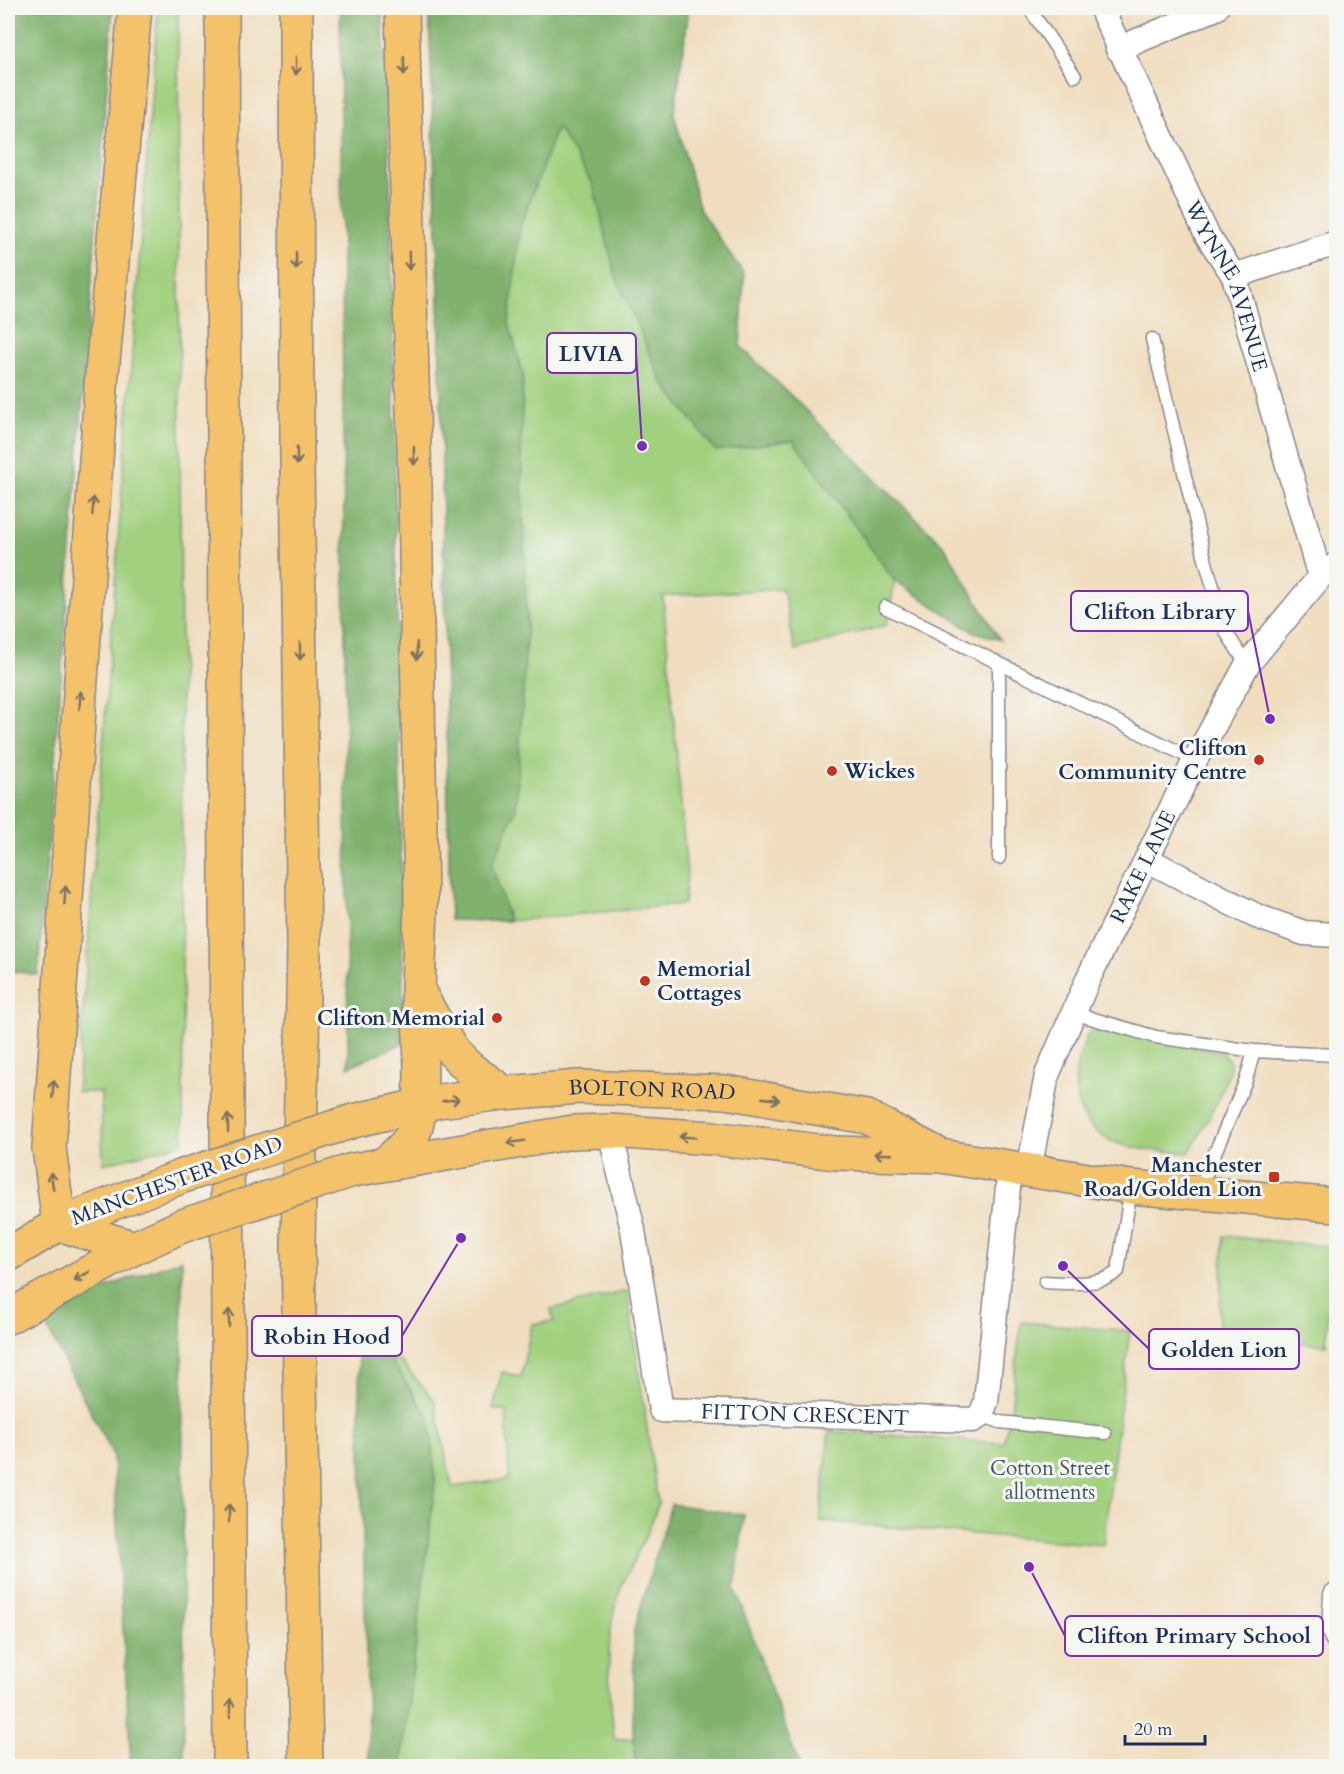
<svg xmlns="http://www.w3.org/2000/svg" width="1344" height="1774" font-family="Cardo,serif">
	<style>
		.green { fill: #a1d07e; stroke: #5e806e; stroke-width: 1.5 }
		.forest { fill: #80b26d; stroke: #4e7066; stroke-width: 1.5 }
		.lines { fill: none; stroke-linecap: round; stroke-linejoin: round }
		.service-casing { stroke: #86868e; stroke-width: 15 }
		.minor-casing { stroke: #86868e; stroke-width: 27 }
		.primary-casing { stroke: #86868e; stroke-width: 36 }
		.motorway-casing { stroke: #86868e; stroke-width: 36 }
		.service { stroke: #fff; stroke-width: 12 }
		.minor { stroke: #fff; stroke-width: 24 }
		.primary { stroke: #f3c26a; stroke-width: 33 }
		.motorway { stroke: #f3c26a; stroke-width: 33 }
		.primary-bridge-casing { stroke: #86868e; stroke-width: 36; stroke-linecap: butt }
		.primary-bridge { stroke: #f3c26a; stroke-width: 33 }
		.oneway { stroke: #7c7163 }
		.poi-dot { fill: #c8321e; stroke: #f6f6f2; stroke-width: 2 }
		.labels { text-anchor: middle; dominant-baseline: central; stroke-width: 6; stroke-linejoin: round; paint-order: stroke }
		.street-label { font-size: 21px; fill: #1b2f5e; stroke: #f6f6f2 }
		.poi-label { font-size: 21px; font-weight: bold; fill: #1b2f5e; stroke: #f6f6f2; text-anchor: end }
		.park-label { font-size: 21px; fill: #3c5766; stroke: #f6f6f2 }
		.leader { fill: none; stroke: #7b2cbf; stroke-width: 2 }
		.callout-dot { fill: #7b2cbf; stroke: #f6f6f2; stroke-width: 2 }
		.callout { fill: #f6f6f2; stroke: #7b2cbf; stroke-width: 2 }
		.callout-label { font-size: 22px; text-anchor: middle; font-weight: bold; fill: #1b2f5e }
	</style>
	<rect width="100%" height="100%" fill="#f6f6f2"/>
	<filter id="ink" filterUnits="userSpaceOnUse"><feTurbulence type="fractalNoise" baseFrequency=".0167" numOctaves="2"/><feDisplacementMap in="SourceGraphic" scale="12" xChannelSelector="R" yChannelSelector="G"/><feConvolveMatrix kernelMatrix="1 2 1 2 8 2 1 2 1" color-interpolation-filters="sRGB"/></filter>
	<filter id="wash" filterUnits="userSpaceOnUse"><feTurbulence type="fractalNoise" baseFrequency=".008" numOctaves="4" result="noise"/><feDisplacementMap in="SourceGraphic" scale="24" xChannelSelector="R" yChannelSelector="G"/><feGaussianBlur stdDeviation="1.35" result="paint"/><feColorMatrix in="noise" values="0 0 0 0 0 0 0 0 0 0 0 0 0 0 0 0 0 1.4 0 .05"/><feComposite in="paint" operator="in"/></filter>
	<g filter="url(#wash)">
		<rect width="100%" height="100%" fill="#f0ddbd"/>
		<!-- green -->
		<path class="green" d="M 158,8 L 178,8 L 183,1144 L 103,1164 L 101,1092 L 77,1092 Z
			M 429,8 L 689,8 L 674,114 L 700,211 L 744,274 L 740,346 L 943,546 L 972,631 L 895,580 L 887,625 L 795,650 L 783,589 L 663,596 L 687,875 L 684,904 L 509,921 L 450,920 L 439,290 Z
			M 1097,1029 L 1220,1052 C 1225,1055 1231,1060 1230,1067 C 1229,1080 1197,1143 1188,1153 C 1167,1151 1143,1151 1123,1145 C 1068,1129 1067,1076 1089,1032 Z
			M 1224,1236 L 1333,1247 L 1326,1345 L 1218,1337 Z
			M 627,1291 L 658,1503 C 650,1534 633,1559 621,1588 C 602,1637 610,1689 614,1739 L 633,1739 L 636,1766 L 401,1766 L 435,1483 L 430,1419 L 389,1358 L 401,1362 L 435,1401 L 452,1487 L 509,1479 L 506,1411 L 493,1409 L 502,1372 L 521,1377 L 532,1324 L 554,1321 L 551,1309 Z
			M 1021,1322 L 1130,1331 L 1103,1545 L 820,1521 L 829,1431 L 1003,1443 L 1010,1419 Z"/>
		<!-- forest -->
		<path class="forest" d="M 8,8 L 113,8 L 38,975 L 11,971 L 8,916 Z
			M 340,8 L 382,8 L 390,172 L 404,1043 L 348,1067 Z
			M 429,8 L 689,8 L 674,114 L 700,211 L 744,274 L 740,346 L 945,547 L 1000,640 L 972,631 L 894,580 L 793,440 L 716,451 L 662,382 L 615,274 L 593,184 L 557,127 L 520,227 L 509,323 L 523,375 L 521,454 L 527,622 L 516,809 L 492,865 L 509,921 L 450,920 L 439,290 Z
			M 182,1259 L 184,1766 L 131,1766 L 113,1455 L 41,1316 L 117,1283 Z
			M 358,1338 L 389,1358 L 430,1419 L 435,1483 L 401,1766 L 369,1766 Z
			M 671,1504 L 744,1515 L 735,1588 L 799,1766 L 636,1766 L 633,1739 L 634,1630 Z"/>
	</g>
	<g filter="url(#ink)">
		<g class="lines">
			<defs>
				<path id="service" d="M 1029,8 L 1075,76
					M 1152,339 L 1205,559 L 1226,632 L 1247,665
					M 885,607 L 1195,760
					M 999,858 L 999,664
					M 1073,1013 L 1156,1037 L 1254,1051
					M 1199,1190 L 1246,1080 L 1254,1051 L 1336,1055
					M 1045,1282 C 1067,1283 1101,1287 1118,1271 L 1131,1188
					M 981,1415 L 1000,1422 L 1105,1433"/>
				<g id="minor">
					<path id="s1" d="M 1101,8 L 1207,235 L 1234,276 L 1320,577"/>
					<path d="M 1118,49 L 1216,8"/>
					<path d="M 1234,276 L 1336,243"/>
					<path d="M 1148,860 L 1256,916 L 1304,933 L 1336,935"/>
					<path id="s2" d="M 610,1131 L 633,1230 L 661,1410 L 973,1420 L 981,1415 L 986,1402 L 1010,1168"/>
					<path id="s3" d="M 1029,1170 L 1047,1075 L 1089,977 L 1195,760 L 1247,665 L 1320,577 L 1336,565"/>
					<path d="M 1336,1595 L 1334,1630 L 1336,1636"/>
				</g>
				<g id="primary">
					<path d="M 421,996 L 452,1051 L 469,1068 L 504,1093"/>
					<path id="s4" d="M 353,1121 L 439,1101 L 504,1093 L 579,1087 L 726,1092 L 867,1117 L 934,1152"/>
					<path d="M 49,1148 L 59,1224 L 134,1248"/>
					<path d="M 387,1162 C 398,1152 411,1142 416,1127 C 425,1094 419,1027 418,992"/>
					<path d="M 353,1170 L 573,1132 L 610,1131 L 712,1138 L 835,1153 L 941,1156 L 1131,1187 L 1336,1205"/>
					<path d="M 8,1255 L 59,1224 L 183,1176"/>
					<path d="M 8,1317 L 134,1248 L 182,1226"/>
				</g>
				<path id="motorway" d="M 222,8 L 230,1766
					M 296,8 L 297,464 L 304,946 L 298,1243 L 306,1766
					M 402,8 L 415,486 L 421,906 L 418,992
					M 49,1148 L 102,373 L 135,8"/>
			</defs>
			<!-- service casing -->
			<use href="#service" class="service-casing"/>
			<!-- minor casing -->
			<use href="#minor" class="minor-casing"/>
			<!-- primary casing -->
			<use href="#primary" class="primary-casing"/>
			<!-- motorway casing -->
			<use href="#motorway" class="motorway-casing"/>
			<!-- service -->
			<use href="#service" class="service"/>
			<!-- minor -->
			<use href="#minor" class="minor"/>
			<!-- primary -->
			<use href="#primary" class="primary"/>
			<!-- motorway -->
			<use href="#motorway" class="motorway"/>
			<defs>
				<path id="primary-bridge" d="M 183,1176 L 353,1121
					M 182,1226 L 353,1170"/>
			</defs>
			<!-- primary-bridge casing -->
			<use href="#primary-bridge" class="primary-bridge-casing"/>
			<!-- primary-bridge -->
			<use href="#primary-bridge" class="primary-bridge"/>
		</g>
		<!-- one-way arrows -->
		<defs><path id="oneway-shaft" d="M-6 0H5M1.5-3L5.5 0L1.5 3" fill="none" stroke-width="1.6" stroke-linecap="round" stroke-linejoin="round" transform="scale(1.5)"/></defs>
		<g class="oneway">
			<use href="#oneway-shaft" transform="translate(296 66) rotate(90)"/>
			<use href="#oneway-shaft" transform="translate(404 66) rotate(89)"/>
			<use href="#oneway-shaft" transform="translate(296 261) rotate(90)"/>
			<use href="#oneway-shaft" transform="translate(409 261) rotate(89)"/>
			<use href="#oneway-shaft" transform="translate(297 456) rotate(89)"/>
			<use href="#oneway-shaft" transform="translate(414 456) rotate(89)"/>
			<use href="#oneway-shaft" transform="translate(93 506) rotate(-86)"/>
			<use href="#oneway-shaft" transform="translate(300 651) rotate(89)"/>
			<use href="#oneway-shaft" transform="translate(417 651) rotate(89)"/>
			<use href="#oneway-shaft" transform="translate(80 700) rotate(-86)"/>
			<use href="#oneway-shaft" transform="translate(65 895) rotate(-86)"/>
			<use href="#oneway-shaft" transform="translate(53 1089) rotate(-86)"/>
			<use href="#oneway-shaft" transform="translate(771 1099) rotate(8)"/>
			<use href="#oneway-shaft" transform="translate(451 1100) rotate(-7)"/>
			<use href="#oneway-shaft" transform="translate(228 1123) rotate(-90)"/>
			<use href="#oneway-shaft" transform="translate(688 1137) rotate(-176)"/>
			<use href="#oneway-shaft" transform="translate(516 1142) rotate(171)"/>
			<use href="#oneway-shaft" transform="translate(883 1154) rotate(-178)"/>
			<use href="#oneway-shaft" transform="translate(52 1181) rotate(-99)"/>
			<use href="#oneway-shaft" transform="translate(82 1276) rotate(151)"/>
			<use href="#oneway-shaft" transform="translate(229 1318) rotate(-90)"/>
			<use href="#oneway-shaft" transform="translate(229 1513) rotate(-90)"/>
			<use href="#oneway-shaft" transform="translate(230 1708) rotate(-90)"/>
		</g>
	</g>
	<!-- markers -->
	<g class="poi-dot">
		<circle cx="1259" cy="760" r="6"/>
		<circle cx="832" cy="771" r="6"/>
		<circle cx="645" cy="981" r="6"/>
		<circle cx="497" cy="1018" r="6"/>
		<rect x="1268" y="1171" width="12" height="12" rx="3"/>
	</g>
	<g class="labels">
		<!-- street labels -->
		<g class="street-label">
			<text stroke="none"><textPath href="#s1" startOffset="306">WYNNE AVENUE</textPath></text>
			<text stroke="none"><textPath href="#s3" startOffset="326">RAKE LANE</textPath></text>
			<text stroke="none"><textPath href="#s4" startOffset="302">BOLTON ROAD</textPath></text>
			<text transform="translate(177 1181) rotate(-20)">MANCHESTER ROAD</text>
			<text stroke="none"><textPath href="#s2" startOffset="428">FITTON CRESCENT</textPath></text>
		</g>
		<!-- poi labels -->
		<g class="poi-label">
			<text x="1247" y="748">Clifton<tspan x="1247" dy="24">Community Centre</tspan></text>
			<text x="844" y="771" text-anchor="start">Wickes</text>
			<text x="657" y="969" text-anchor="start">Memorial<tspan x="657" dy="24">Cottages</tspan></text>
			<text x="485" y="1018">Clifton Memorial</text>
			<text x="1262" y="1165">Manchester<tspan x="1262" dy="24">Road/Golden Lion</tspan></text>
		</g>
		<!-- park labels -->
		<g class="park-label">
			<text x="1050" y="1468">Cotton Street<tspan x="1050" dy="24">allotments</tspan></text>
		</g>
	</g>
	<!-- callouts -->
	<path class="leader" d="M642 446L636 353M1270 719L1248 611M461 1238L402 1336M1063 1266L1149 1349M1029 1567L1065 1636"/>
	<g class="callout-dot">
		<circle cx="642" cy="446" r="6"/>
		<circle cx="1270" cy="719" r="6"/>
		<circle cx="461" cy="1238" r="6"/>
		<circle cx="1063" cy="1266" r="6"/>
		<circle cx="1029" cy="1567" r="6"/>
	</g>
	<g class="callout">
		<rect x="547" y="333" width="89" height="40" rx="6"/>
		<rect x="1071" y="591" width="177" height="40" rx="6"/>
		<rect x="252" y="1316" width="150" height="40" rx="6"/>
		<rect x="1149" y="1329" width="150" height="40" rx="6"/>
		<rect x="1065" y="1616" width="258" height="40" rx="6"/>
	</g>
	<g class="callout-label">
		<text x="591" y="361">LIVIA</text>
		<text x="1160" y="619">Clifton Library</text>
		<text x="327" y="1344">Robin Hood</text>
		<text x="1224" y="1357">Golden Lion</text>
		<text x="1194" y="1643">Clifton Primary School</text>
	</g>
	<!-- margin -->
	<rect width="1344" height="1774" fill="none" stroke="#f6f6f2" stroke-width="30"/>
	<!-- scale -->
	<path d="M1125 1735v9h80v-9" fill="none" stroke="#1b2f5e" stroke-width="3"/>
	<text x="1134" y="1735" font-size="18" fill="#1b2f5e" stroke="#f6f6f2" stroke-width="4.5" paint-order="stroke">20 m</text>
</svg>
